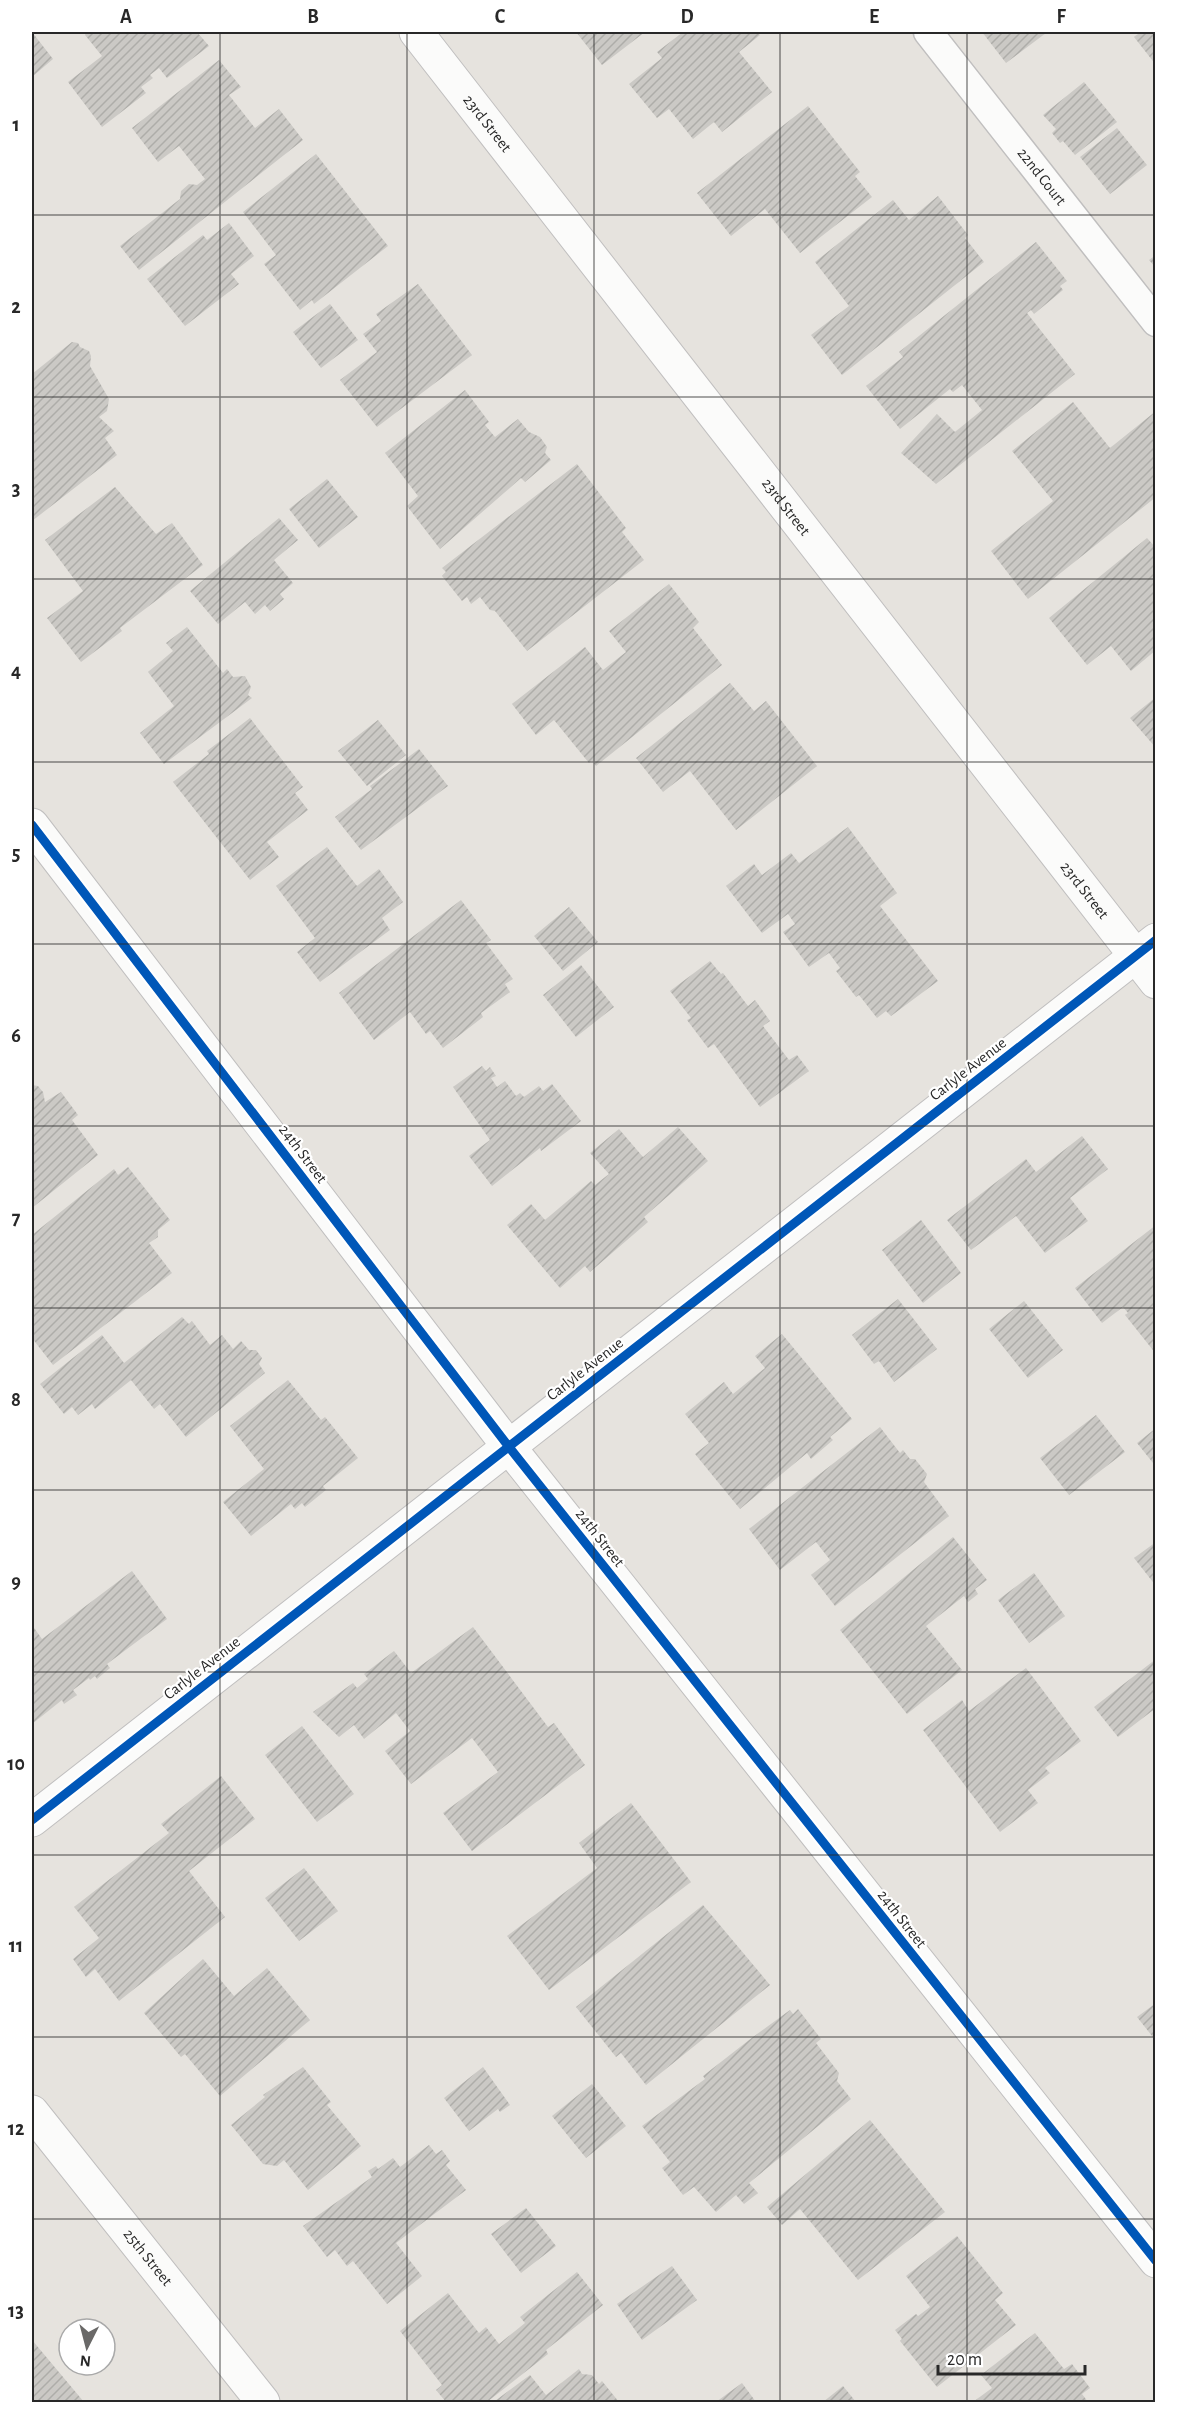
<svg xmlns="http://www.w3.org/2000/svg" width="1187" height="2434" font-family="'Alegreya Sans',sans-serif">
	<style>
		.building { fill: url(#building-hatch) }
		.lines { fill: none; stroke-linecap: round; stroke-linejoin: round }
		.service-casing { stroke: #c0bfbf; stroke-width: 31 }
		.minor-casing { stroke: #c0bfbf; stroke-width: 35 }
		.service { stroke: #fbfbfa; stroke-width: 28 }
		.minor { stroke: #fbfbfa; stroke-width: 33 }
		.cycleway-casing { stroke: #fff; stroke-width: 13 }
		.cycleway { stroke: #0057b8; stroke-width: 9 }
		.grid { fill: none; stroke: #282828; stroke-width: 1.5; stroke-opacity: 0.55 }
		.labels { text-anchor: middle; dominant-baseline: central; stroke-width: 4.5; stroke-linejoin: round; paint-order: stroke }
		.street-label { font-size: 16px; fill: #282828; stroke: #fff }
		.neatline { fill: none; stroke: #282828; stroke-width: 2 }
		.grid-label { font-size: 20px; text-anchor: middle; font-weight: bold; fill: #282828 }
	</style>
	<defs>
		<pattern id="building-hatch" width="6" height="6" patternUnits="userSpaceOnUse" patternTransform="scale(1.5)"><rect width="6" height="6" fill="#cbc9c5"/><path d="M-1 1l2-2M0 6l6-6M5 7l2-2" fill="none" stroke="#aeada9"/></pattern>
	</defs>
	<rect width="100%" height="100%" fill="#e6e3de"/>
	<!-- building -->
	<path class="building" d="M 32,32 L 53,59 L 32,77 Z
		M 86,32 L 197,32 L 209,46 L 167,78 L 159,68 L 150,75 L 153,78 L 141,87 L 146,93 L 102,127 L 68,82 L 102,56 L 85,35 Z
		M 576,32 L 645,32 L 602,65 Z
		M 683,32 L 757,32 L 760,35 L 739,52 L 772,92 L 722,132 L 714,122 L 693,139 L 669,109 L 657,118 L 629,84 L 662,58 L 657,52 Z
		M 982,32 L 1045,32 L 1046,33 L 1006,63 Z
		M 1136,32 L 1156,32 L 1156,65 L 1134,37 L 1138,34 Z
		M 219,60 L 241,87 L 229,95 L 255,128 L 279,109 L 303,140 L 139,270 L 120,246 L 180,199 L 181,191 L 189,184 L 197,185 L 205,179 L 179,146 L 158,162 L 132,128 Z
		M 1084,82 L 1117,122 L 1075,155 L 1063,141 L 1060,143 L 1052,133 L 1056,129 L 1043,115 Z
		M 808,106 L 860,172 L 855,176 L 872,197 L 800,253 L 765,209 L 731,236 L 697,193 Z
		M 1117,128 L 1147,165 L 1110,194 L 1080,157 Z
		M 316,154 L 388,246 L 314,304 L 312,300 L 300,310 L 264,264 L 276,255 L 243,212 Z
		M 938,196 L 968,235 L 965,238 L 984,262 L 842,375 L 811,335 L 849,306 L 815,262 L 893,200 L 909,220 Z
		M 229,223 L 254,256 L 231,274 L 239,284 L 185,326 L 147,279 L 203,235 L 207,240 Z
		M 1036,242 L 1067,281 L 1060,286 L 1063,290 L 1034,314 L 1031,310 L 1027,313 L 1075,374 L 936,484 L 901,453 L 937,414 L 955,432 L 982,410 L 962,385 L 953,392 L 950,389 L 900,429 L 866,386 L 903,357 L 899,352 Z
		M 1156,255 L 1156,268 L 1149,260 Z
		M 418,284 L 472,355 L 377,427 L 340,380 L 377,352 L 363,334 L 381,321 L 376,314 Z
		M 330,304 L 358,340 L 321,368 L 293,332 Z
		M 72,342 L 78,343 L 80,347 L 89,351 L 91,356 L 90,366 L 109,399 L 107,411 L 99,417 L 114,431 L 105,438 L 117,455 L 32,521 L 32,374 Z
		M 465,390 L 489,422 L 485,425 L 495,437 L 518,419 L 529,432 L 540,437 L 547,447 L 545,453 L 551,460 L 525,482 L 521,478 L 440,549 L 407,506 L 418,496 L 385,453 Z
		M 1073,402 L 1110,448 L 1156,411 L 1156,497 L 1028,599 L 991,551 L 1053,501 L 1012,451 Z
		M 577,464 L 626,528 L 622,532 L 644,560 L 527,651 L 495,611 L 490,610 L 480,597 L 471,604 L 467,597 L 462,601 L 442,576 L 446,572 L 442,568 Z
		M 327,479 L 358,517 L 319,548 L 289,509 Z
		M 115,487 L 156,534 L 172,523 L 203,565 L 120,628 L 122,631 L 81,662 L 47,618 L 83,591 L 45,540 Z
		M 279,518 L 298,540 L 274,560 L 293,583 L 280,594 L 284,599 L 270,611 L 265,605 L 255,614 L 245,602 L 218,624 L 190,591 Z
		M 1147,538 L 1156,548 L 1156,650 L 1131,671 L 1111,646 L 1087,665 L 1049,618 Z
		M 669,584 L 699,622 L 693,628 L 722,665 L 596,766 L 592,761 L 589,763 L 554,720 L 536,735 L 512,704 L 585,647 L 603,670 L 626,652 L 609,631 Z
		M 187,627 L 223,673 L 227,669 L 233,677 L 245,676 L 251,687 L 248,695 L 252,698 L 164,764 L 140,733 L 174,706 L 148,672 L 173,651 L 166,643 Z
		M 730,683 L 754,711 L 766,701 L 817,766 L 736,830 L 690,771 L 663,792 L 636,758 Z
		M 1156,697 L 1156,748 L 1130,718 Z
		M 250,718 L 303,787 L 295,793 L 308,810 L 267,842 L 279,857 L 250,880 L 173,782 L 209,754 L 207,751 Z
		M 378,720 L 406,755 L 367,786 L 338,751 Z
		M 419,749 L 448,786 L 361,850 L 335,817 L 372,789 L 370,786 Z
		M 848,827 L 897,893 L 880,906 L 938,981 L 891,1016 L 886,1011 L 877,1018 L 859,995 L 856,997 L 836,971 L 840,968 L 829,953 L 809,967 L 783,932 L 795,924 L 788,914 L 762,933 L 726,886 L 754,864 L 762,875 L 791,853 L 799,863 Z
		M 327,847 L 357,886 L 379,869 L 403,902 L 382,918 L 390,930 L 320,982 L 297,952 L 315,938 L 276,886 Z
		M 461,900 L 491,940 L 486,943 L 513,979 L 505,984 L 510,992 L 481,1013 L 483,1017 L 443,1048 L 430,1031 L 426,1034 L 410,1012 L 374,1040 L 339,993 Z
		M 569,907 L 598,942 L 563,971 L 534,936 Z
		M 710,961 L 721,974 L 723,973 L 748,1006 L 755,1000 L 770,1021 L 763,1026 L 789,1060 L 797,1055 L 809,1071 L 760,1107 L 714,1044 L 708,1048 L 687,1020 L 691,1018 L 670,991 Z
		M 581,965 L 614,1007 L 576,1037 L 543,995 Z
		M 482,1066 L 486,1071 L 490,1067 L 496,1076 L 491,1078 L 497,1087 L 505,1081 L 516,1096 L 520,1093 L 524,1097 L 539,1086 L 543,1091 L 552,1084 L 581,1121 L 541,1151 L 540,1148 L 492,1186 L 469,1156 L 490,1140 L 453,1087 Z
		M 32,1085 L 38,1086 L 43,1092 L 45,1102 L 61,1092 L 78,1115 L 72,1120 L 98,1155 L 32,1208 Z
		M 678,1127 L 708,1161 L 644,1217 L 648,1222 L 590,1272 L 585,1266 L 560,1288 L 507,1225 L 531,1204 L 545,1220 L 591,1181 L 595,1185 L 609,1174 L 590,1153 L 619,1129 L 643,1157 Z
		M 1082,1136 L 1108,1169 L 1070,1198 L 1088,1221 L 1045,1253 L 1016,1216 L 971,1250 L 947,1220 L 1026,1159 L 1036,1172 Z
		M 128,1167 L 170,1220 L 158,1230 L 158,1237 L 149,1243 L 172,1273 L 53,1365 L 32,1338 L 32,1235 L 114,1169 L 118,1175 Z
		M 921,1220 L 961,1273 L 923,1303 L 882,1250 Z
		M 1156,1225 L 1156,1354 L 1125,1315 L 1128,1313 L 1123,1307 L 1102,1323 L 1075,1288 Z
		M 898,1299 L 937,1349 L 894,1382 L 879,1361 L 874,1364 L 852,1335 Z
		M 1024,1301 L 1063,1350 L 1028,1378 L 989,1329 Z
		M 182,1317 L 189,1324 L 192,1321 L 210,1345 L 222,1335 L 233,1349 L 241,1341 L 249,1350 L 256,1350 L 262,1358 L 259,1364 L 265,1373 L 186,1437 L 160,1404 L 154,1409 L 131,1380 L 95,1409 L 92,1404 L 78,1415 L 72,1407 L 64,1414 L 40,1384 L 102,1335 L 124,1363 Z
		M 782,1334 L 852,1419 L 830,1437 L 833,1440 L 811,1459 L 807,1453 L 740,1509 L 695,1454 L 709,1443 L 685,1414 L 724,1382 L 733,1394 L 765,1368 L 755,1356 Z
		M 288,1380 L 321,1420 L 325,1417 L 358,1458 L 323,1486 L 326,1490 L 305,1507 L 302,1503 L 295,1509 L 291,1504 L 251,1536 L 223,1502 L 264,1469 L 230,1426 Z
		M 1096,1415 L 1125,1452 L 1069,1495 L 1040,1458 Z
		M 880,1427 L 900,1453 L 903,1450 L 910,1459 L 915,1459 L 927,1474 L 924,1482 L 949,1516 L 835,1606 L 811,1575 L 830,1560 L 816,1542 L 780,1570 L 749,1529 Z
		M 1156,1428 L 1156,1462 L 1153,1463 L 1137,1443 Z
		M 953,1537 L 987,1580 L 975,1589 L 978,1594 L 968,1602 L 964,1596 L 926,1626 L 962,1670 L 907,1714 L 840,1630 Z
		M 1156,1542 L 1156,1586 L 1134,1558 Z
		M 132,1571 L 167,1619 L 107,1664 L 110,1668 L 97,1679 L 95,1676 L 90,1680 L 89,1678 L 73,1690 L 77,1695 L 64,1704 L 62,1700 L 32,1724 L 32,1625 L 42,1639 Z
		M 1034,1573 L 1065,1616 L 1029,1643 L 998,1600 Z
		M 473,1627 L 548,1727 L 554,1723 L 585,1765 L 472,1851 L 443,1813 L 498,1772 L 472,1738 L 411,1784 L 385,1751 L 410,1731 L 396,1713 L 364,1739 L 354,1725 L 339,1737 L 313,1712 L 353,1683 L 357,1688 L 368,1679 L 364,1674 L 394,1651 L 411,1673 Z
		M 1156,1659 L 1156,1708 L 1118,1737 L 1094,1707 Z
		M 1026,1668 L 1081,1741 L 1045,1768 L 1050,1773 L 1028,1790 L 1038,1803 L 1000,1832 L 923,1730 L 962,1700 L 969,1711 Z
		M 302,1726 L 354,1794 L 317,1822 L 265,1755 Z
		M 221,1776 L 255,1819 L 189,1871 L 225,1917 L 119,2001 L 95,1969 L 86,1977 L 73,1959 L 99,1938 L 74,1907 L 169,1833 L 161,1824 Z
		M 631,1803 L 691,1882 L 549,1990 L 507,1936 L 597,1868 L 579,1843 Z
		M 304,1868 L 338,1911 L 299,1941 L 265,1898 Z
		M 703,1905 L 770,1985 L 646,2085 L 621,2053 L 616,2057 L 576,2007 Z
		M 203,1959 L 234,1996 L 267,1968 L 310,2020 L 220,2096 L 185,2054 L 181,2057 L 144,2013 Z
		M 1156,2003 L 1156,2041 L 1137,2017 Z
		M 798,2009 L 821,2039 L 816,2043 L 839,2073 L 837,2081 L 851,2099 L 749,2183 L 758,2193 L 744,2204 L 736,2195 L 716,2212 L 694,2187 L 683,2195 L 662,2168 L 670,2162 L 642,2126 L 705,2079 L 703,2076 L 749,2040 L 790,2010 L 793,2014 Z
		M 303,2067 L 331,2102 L 327,2105 L 361,2146 L 308,2190 L 284,2160 L 277,2166 L 263,2164 L 231,2125 L 265,2097 L 263,2095 Z
		M 483,2067 L 510,2105 L 500,2112 L 498,2109 L 469,2131 L 444,2098 Z
		M 592,2084 L 626,2126 L 586,2158 L 552,2116 Z
		M 870,2120 L 945,2212 L 858,2280 L 800,2209 L 782,2225 L 767,2207 Z
		M 429,2145 L 436,2154 L 442,2150 L 450,2161 L 446,2165 L 466,2190 L 396,2243 L 422,2276 L 387,2304 L 353,2261 L 347,2266 L 335,2250 L 327,2257 L 303,2226 L 372,2177 L 368,2171 L 376,2166 L 378,2169 L 393,2158 L 400,2167 Z
		M 526,2208 L 556,2246 L 521,2273 L 491,2234 Z
		M 957,2236 L 1003,2293 L 995,2300 L 1016,2325 L 937,2387 L 900,2341 L 902,2339 L 895,2330 L 916,2314 L 918,2316 L 930,2307 L 906,2276 Z
		M 672,2266 L 697,2300 L 642,2340 L 617,2304 Z
		M 577,2272 L 603,2305 L 546,2350 L 548,2354 L 487,2402 L 446,2402 L 436,2390 L 442,2385 L 400,2331 L 448,2293 L 479,2333 L 486,2327 L 499,2344 L 525,2323 L 520,2317 Z
		M 1035,2333 L 1064,2369 L 1072,2364 L 1090,2388 L 1082,2394 L 1088,2402 L 973,2402 L 992,2388 L 981,2375 Z
		M 32,2340 L 84,2402 L 32,2402 Z
		M 579,2369 L 582,2374 L 592,2375 L 599,2384 L 602,2381 L 619,2402 L 495,2401 L 530,2375 L 546,2395 Z
		M 742,2383 L 756,2402 L 716,2402 Z
		M 843,2386 L 856,2402 L 823,2402 Z"/>
	<g class="lines">
		<defs>
			<g id="service">
				<path id="s1" d="M 928,32 L 1156,322"/>
			</g>
			<g id="minor">
				<path id="s2" d="M 416,32 L 1156,982"/>
				<path d="M 32,825 L 509,1447 L 1156,2261"/>
				<path d="M 32,1820 L 1156,940"/>
				<path id="s3" d="M 32,2112 L 263,2402"/>
			</g>
		</defs>
		<!-- service casing -->
		<use href="#service" class="service-casing"/>
		<!-- minor casing -->
		<use href="#minor" class="minor-casing"/>
		<!-- service -->
		<use href="#service" class="service"/>
		<!-- minor -->
		<use href="#minor" class="minor"/>
		<defs>
			<path id="cycleway" d="M 32,825 L 509,1447 L 1156,2261
				M 32,1820 L 1156,940"/>
		</defs>
		<!-- cycleway casing -->
		<use href="#cycleway" class="cycleway-casing"/>
		<!-- cycleway -->
		<use href="#cycleway" class="cycleway"/>
	</g>
	<!-- grid -->
	<path class="grid" d="M 220,32 L 220,2402M 407,32 L 407,2402M 594,32 L 594,2402M 780,32 L 780,2402M 967,32 L 967,2402M 32,215 L 1156,215M 32,397 L 1156,397M 32,579 L 1156,579M 32,762 L 1156,762M 32,944 L 1156,944M 32,1126 L 1156,1126M 32,1308 L 1156,1308M 32,1490 L 1156,1490M 32,1672 L 1156,1672M 32,1855 L 1156,1855M 32,2037 L 1156,2037M 32,2219 L 1156,2219"/>
	<g class="labels">
		<!-- street labels -->
		<g class="street-label">
			<text stroke="none"><textPath href="#s2" startOffset="116">23rd Street</textPath></text>
			<text stroke="none"><textPath href="#s1" startOffset="184">22nd Court</textPath></text>
			<text stroke="none"><textPath href="#s2" startOffset="602">23rd Street</textPath></text>
			<text stroke="none"><textPath href="#s2" startOffset="1088">23rd Street</textPath></text>
			<text transform="translate(968 1069) rotate(-38)">Carlyle Avenue</text>
			<text transform="translate(303 1154) rotate(53)">24th Street</text>
			<text transform="translate(585 1369) rotate(-38)">Carlyle Avenue</text>
			<text transform="translate(600 1538) rotate(52)">24th Street</text>
			<text transform="translate(202 1668) rotate(-38)">Carlyle Avenue</text>
			<text transform="translate(902 1919) rotate(52)">24th Street</text>
			<text stroke="none"><textPath href="#s3" startOffset="186">25th Street</textPath></text>
		</g>
	</g>
	<!-- border -->
	<rect width="1187" height="2434" fill="none" stroke="#ffffff" stroke-width="66"/>
	<!-- north arrow -->
	<g transform="translate(87 2347) rotate(186)"><circle r="28" fill="#ffffff" stroke="#a9a9a9" stroke-width="1.5"/>
	<path d="M0-4.5L10 22L0 15L-10 22Z" fill="#6a6968"/>
	<text y="-9" font-size="16" font-weight="bold" text-anchor="middle" fill="#282828">N</text>
	</g>
	<!-- scale -->
	<path d="M938 2365v9h147v-9" fill="none" stroke="#282828" stroke-width="3"/>
	<text x="947" y="2365" font-size="18" fill="#282828" stroke="#ffffff" stroke-width="4.5" paint-order="stroke">20 m</text>
	<rect x="33" y="33" width="1121" height="2368" class="neatline"/>
	<g class="grid-label">
		<text x="126" y="23">A</text>
		<text x="313" y="23">B</text>
		<text x="500" y="23">C</text>
		<text x="687" y="23">D</text>
		<text x="874" y="23">E</text>
		<text x="1061" y="23">F</text>
		<text x="16" y="131">1</text>
		<text x="16" y="313">2</text>
		<text x="16" y="495">3</text>
		<text x="16" y="677">4</text>
		<text x="16" y="860">5</text>
		<text x="16" y="1042">6</text>
		<text x="16" y="1224">7</text>
		<text x="16" y="1406">8</text>
		<text x="16" y="1588">9</text>
		<text x="16" y="1770">10</text>
		<text x="16" y="1952">11</text>
		<text x="16" y="2135">12</text>
		<text x="16" y="2317">13</text>
	</g>
</svg>
